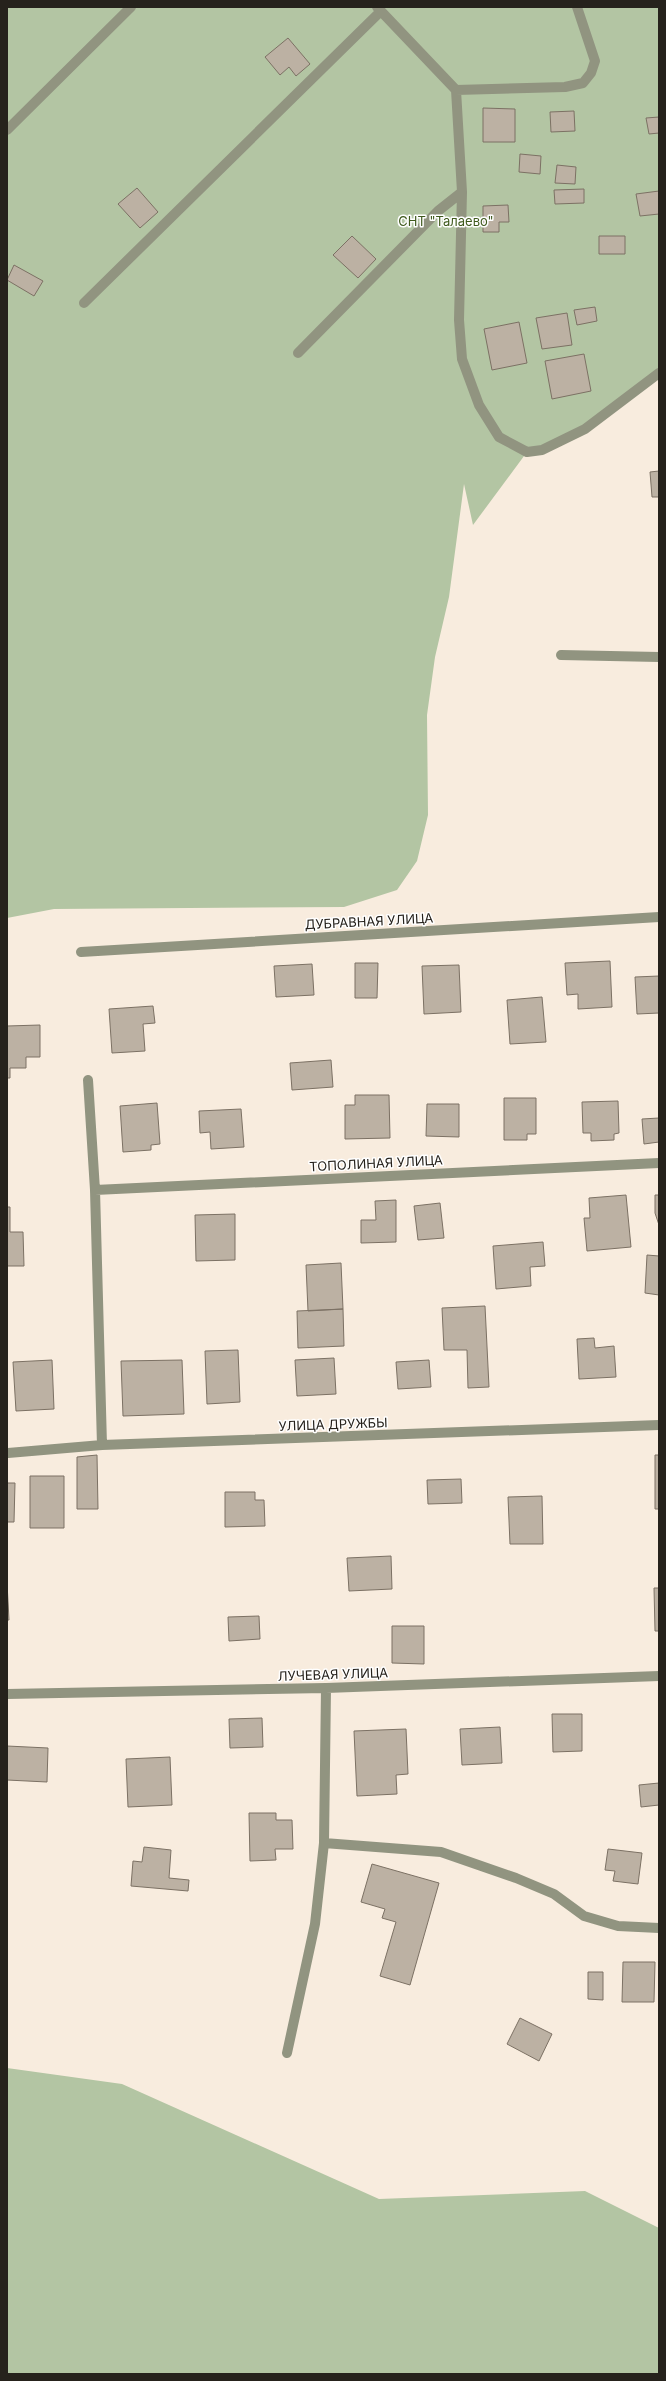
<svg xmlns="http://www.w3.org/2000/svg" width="666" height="2381" font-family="Inter,sans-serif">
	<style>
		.green { fill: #b3c5a3 }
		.building { fill: #bcb1a3; stroke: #7c7164 }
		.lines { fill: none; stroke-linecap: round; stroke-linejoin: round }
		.minor { stroke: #919480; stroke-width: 10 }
		.labels { text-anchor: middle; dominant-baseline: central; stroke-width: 3; stroke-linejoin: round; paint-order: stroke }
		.park-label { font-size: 13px; fill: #3f5a1d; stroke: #fff }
		.street-label { font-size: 13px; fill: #26221c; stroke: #fff }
	</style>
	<rect width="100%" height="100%" fill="#f8ecde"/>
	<!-- green -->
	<path class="green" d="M 7,7 L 659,7 L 659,373 L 585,429 L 527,452 L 473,525 L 464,484 L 449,597 L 435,657 L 427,715 L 428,815 L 417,861 L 397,890 L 344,907 L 54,909 L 7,918 Z
		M 7,2068 L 122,2084 L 379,2199 L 585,2191 L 659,2228 L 659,2374 L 7,2374 Z"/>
	<!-- building -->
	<path class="building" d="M 288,38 L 310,64 L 296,76 L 289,67 L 280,75 L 265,57 Z
		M 483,108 L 515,109 L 515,142 L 483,142 Z
		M 574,111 L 575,131 L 551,132 L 550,112 Z
		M 659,117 L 659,133 L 649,134 L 646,118 Z
		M 520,154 L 541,156 L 540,174 L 519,172 Z
		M 557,165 L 576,167 L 575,184 L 555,183 Z
		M 137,188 L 158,212 L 140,228 L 118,204 Z
		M 584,189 L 584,203 L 555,204 L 554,190 Z
		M 659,191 L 659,214 L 640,216 L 636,194 Z
		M 508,205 L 509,222 L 499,222 L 499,232 L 483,232 L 483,206 Z
		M 352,236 L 376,259 L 358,278 L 333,255 Z
		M 599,236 L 625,236 L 625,254 L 599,254 Z
		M 14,265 L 43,281 L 34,296 L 7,280 Z
		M 595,307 L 597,321 L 577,325 L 574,310 Z
		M 567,313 L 572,345 L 542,349 L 536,318 Z
		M 519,322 L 527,363 L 492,370 L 484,329 Z
		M 584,354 L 591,391 L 552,399 L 545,361 Z
		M 659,471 L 659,497 L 652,497 L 650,472 Z
		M 610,961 L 612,1007 L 578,1009 L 578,994 L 567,995 L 565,963 Z
		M 355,963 L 378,963 L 377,998 L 355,998 Z
		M 312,964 L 314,995 L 276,997 L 274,966 Z
		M 459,965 L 461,1012 L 424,1014 L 422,966 Z
		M 659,976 L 659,1013 L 637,1014 L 635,977 Z
		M 542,997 L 546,1042 L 510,1044 L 507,1000 Z
		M 153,1006 L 155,1023 L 143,1024 L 145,1051 L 112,1053 L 109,1009 Z
		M 40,1025 L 40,1057 L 26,1057 L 26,1068 L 10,1068 L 10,1078 L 7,1078 L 7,1026 Z
		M 331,1060 L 333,1087 L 292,1090 L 290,1063 Z
		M 355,1095 L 389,1095 L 390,1138 L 345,1139 L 345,1105 L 355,1105 Z
		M 504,1098 L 536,1098 L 536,1134 L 527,1134 L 527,1140 L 504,1140 Z
		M 618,1101 L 619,1133 L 614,1134 L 614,1140 L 591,1141 L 591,1133 L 583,1133 L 582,1102 Z
		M 157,1103 L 160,1144 L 151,1145 L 151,1150 L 123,1152 L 120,1106 Z
		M 427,1104 L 459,1104 L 459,1137 L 426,1136 Z
		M 241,1109 L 244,1147 L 211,1149 L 210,1132 L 200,1133 L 199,1111 Z
		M 659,1118 L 659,1142 L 644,1144 L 642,1119 Z
		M 626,1195 L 631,1247 L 587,1251 L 584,1218 L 590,1218 L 589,1198 Z
		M 655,1195 L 659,1195 L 659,1225 L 655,1213 Z
		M 396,1200 L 396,1242 L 361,1243 L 361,1220 L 376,1220 L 375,1201 Z
		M 440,1203 L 444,1238 L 418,1240 L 414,1206 Z
		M 7,1207 L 10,1207 L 10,1232 L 23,1232 L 24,1266 L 7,1266 Z
		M 235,1214 L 235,1260 L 196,1261 L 195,1215 Z
		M 543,1242 L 545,1266 L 530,1267 L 531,1286 L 496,1289 L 493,1246 Z
		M 647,1255 L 659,1256 L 659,1295 L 645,1293 Z
		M 341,1263 L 343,1309 L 308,1311 L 306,1265 Z
		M 485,1306 L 489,1387 L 468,1388 L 467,1350 L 444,1350 L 442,1308 Z
		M 343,1309 L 344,1346 L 298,1348 L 297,1311 Z
		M 594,1338 L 595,1348 L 614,1346 L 616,1377 L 579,1379 L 577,1339 Z
		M 238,1350 L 240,1402 L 207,1404 L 205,1351 Z
		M 334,1358 L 336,1394 L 297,1396 L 295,1360 Z
		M 52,1360 L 54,1409 L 16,1411 L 13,1362 Z
		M 182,1360 L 184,1414 L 123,1416 L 121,1361 Z
		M 429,1360 L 431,1387 L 398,1389 L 396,1362 Z
		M 97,1455 L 98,1509 L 77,1509 L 77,1457 Z
		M 655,1455 L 659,1455 L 659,1509 L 655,1509 Z
		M 30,1476 L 64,1476 L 64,1528 L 30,1528 Z
		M 461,1479 L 462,1503 L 428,1504 L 427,1480 Z
		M 7,1483 L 15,1483 L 14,1522 L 7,1522 Z
		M 225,1492 L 255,1492 L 255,1500 L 264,1500 L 265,1526 L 225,1527 Z
		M 542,1496 L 543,1544 L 510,1544 L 508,1497 Z
		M 391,1556 L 392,1589 L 349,1591 L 347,1558 Z
		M 7,1583 L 9,1620 L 7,1620 Z
		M 654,1588 L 659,1588 L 659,1631 L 655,1631 Z
		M 259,1616 L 260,1639 L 229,1641 L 228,1617 Z
		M 392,1626 L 424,1626 L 424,1664 L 392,1663 Z
		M 552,1714 L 582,1714 L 582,1751 L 553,1752 Z
		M 262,1718 L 263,1747 L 230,1748 L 229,1719 Z
		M 500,1727 L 502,1763 L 462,1765 L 460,1729 Z
		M 406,1729 L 408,1774 L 396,1775 L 397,1794 L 357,1796 L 354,1731 Z
		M 7,1746 L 48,1748 L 47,1782 L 7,1780 Z
		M 170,1757 L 172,1805 L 128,1807 L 126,1759 Z
		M 659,1783 L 659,1805 L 641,1807 L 639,1785 Z
		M 249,1813 L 276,1813 L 276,1820 L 292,1820 L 293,1849 L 275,1849 L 276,1860 L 250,1861 Z
		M 144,1847 L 171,1850 L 169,1878 L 189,1880 L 188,1891 L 131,1886 L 133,1861 L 142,1862 Z
		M 608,1849 L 642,1853 L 638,1884 L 613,1881 L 615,1871 L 605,1870 Z
		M 372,1864 L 439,1883 L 410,1985 L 380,1976 L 396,1922 L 382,1918 L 385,1909 L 361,1902 Z
		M 623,1962 L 655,1962 L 654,2002 L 622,2002 Z
		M 588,1972 L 603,1972 L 603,2000 L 588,1999 Z
		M 520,2018 L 552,2034 L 539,2061 L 507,2044 Z"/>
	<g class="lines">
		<!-- minor -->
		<path class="minor" d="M 377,7 L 456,90
			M 577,7 L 595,61 L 591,73 L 583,83 L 565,87 L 456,90 L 462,192 L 459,320 L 462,359 L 479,405 L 499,437 L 527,452 L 542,450 L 585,429 L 659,373
			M 7,130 L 131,7
			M 84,303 L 381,11
			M 298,353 L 438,211 L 462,192
			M 561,655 L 659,657
			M 81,952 L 659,917
			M 88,1080 L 95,1190 L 102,1445
			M 95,1190 L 659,1163
			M 8,1453 L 102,1445 L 659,1425
			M 326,1688 L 324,1843 L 441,1852 L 516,1878 L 554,1894 L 584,1916 L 618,1926 L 659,1928
			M 7,1694 L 326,1688 L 659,1676
			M 287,2053 L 315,1924 L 324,1843"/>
	</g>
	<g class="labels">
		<!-- park labels -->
		<g class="park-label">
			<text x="446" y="221">СНТ "Талаево"</text>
		</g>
		<!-- street labels -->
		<g class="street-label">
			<text transform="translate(369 921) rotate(-3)">ДУБРАВНАЯ УЛИЦА</text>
			<text transform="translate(376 1163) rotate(-3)">ТОПОЛИНАЯ УЛИЦА</text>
			<text transform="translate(333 1424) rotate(-2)">УЛИЦА ДРУЖБЫ</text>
			<text transform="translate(333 1674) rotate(-2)">ЛУЧЕВАЯ УЛИЦА</text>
		</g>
	</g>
	<!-- border -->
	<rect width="666" height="2381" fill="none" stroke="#26221c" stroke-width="16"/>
</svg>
